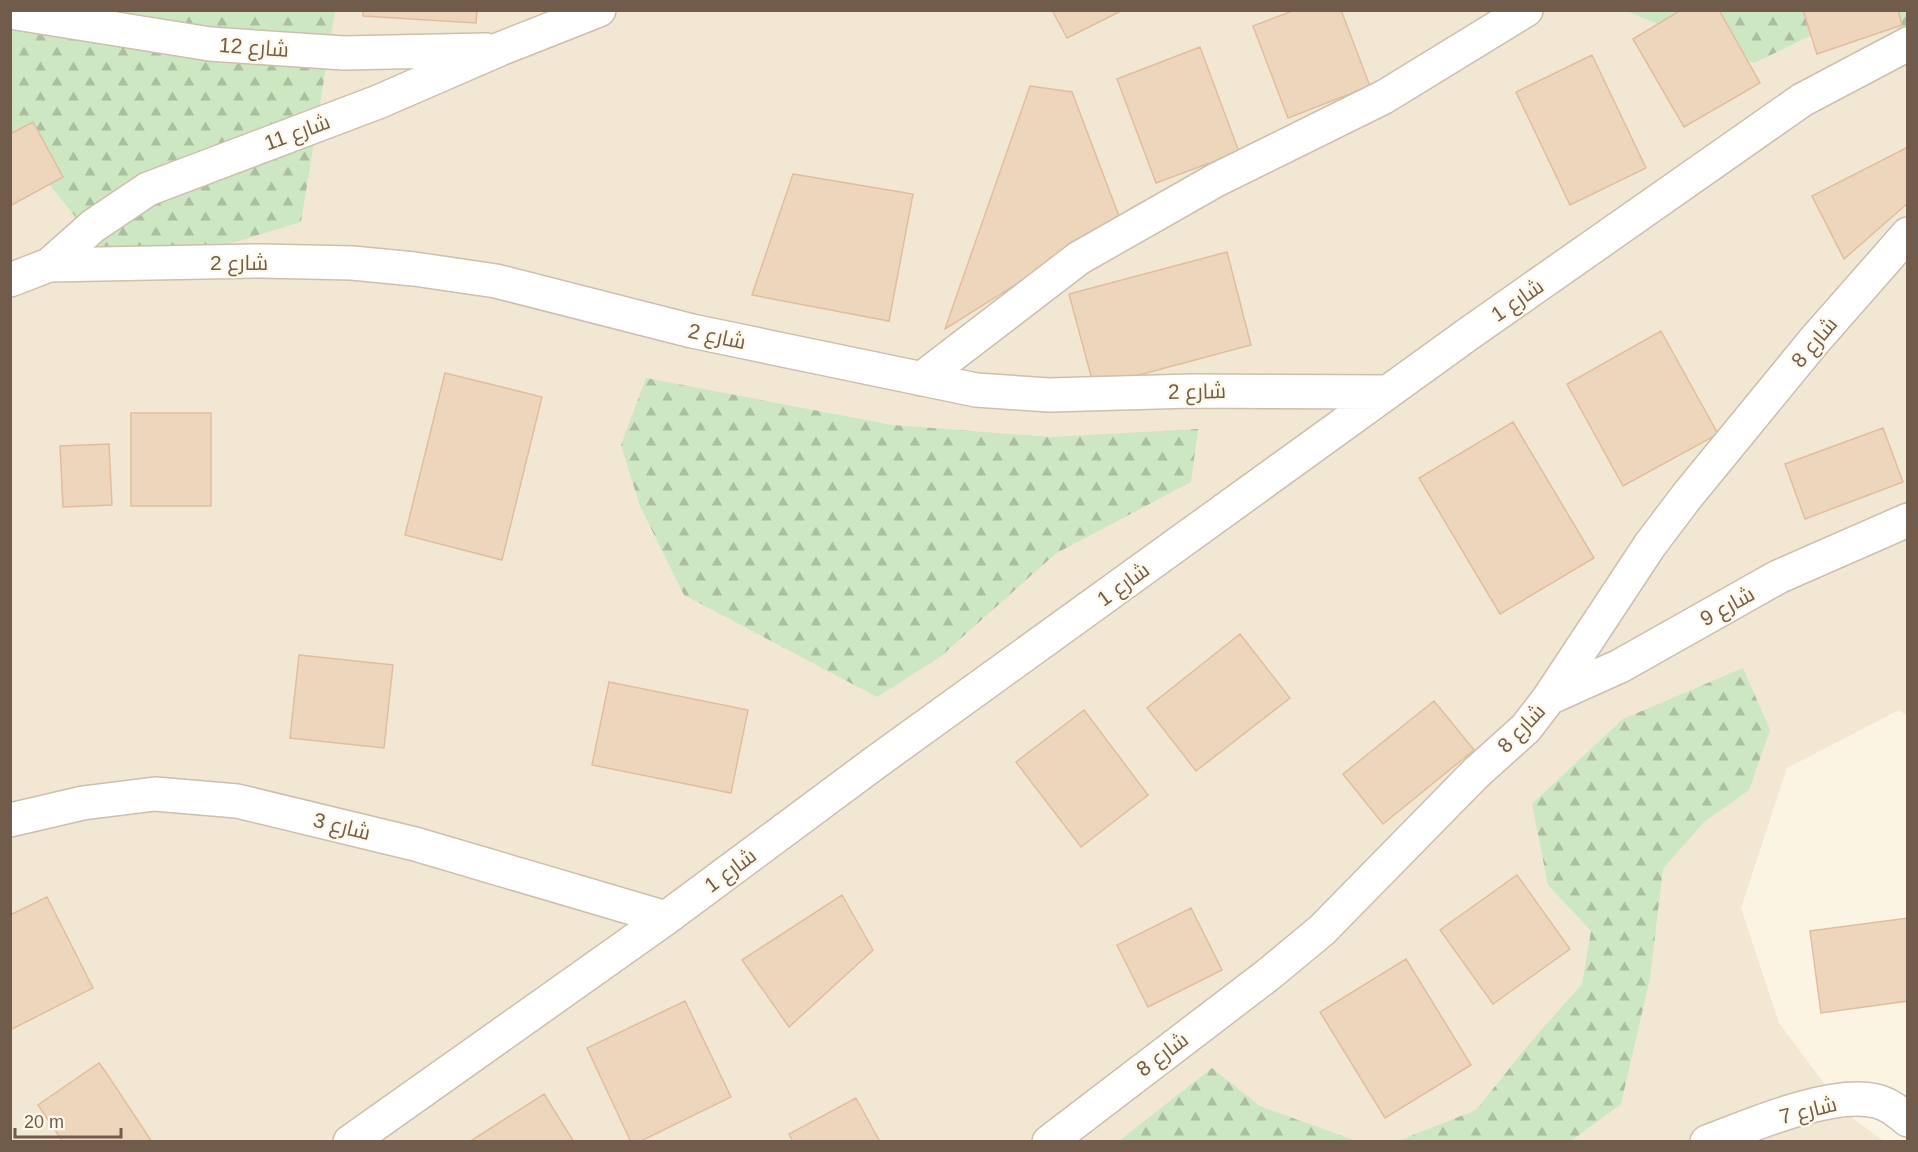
<svg xmlns="http://www.w3.org/2000/svg" width="1918" height="1152" font-family="Arial,Cairo,sans-serif">
	<style>
		.residential { fill: #f2e7d2 }
		.forest { fill: url(#forest-firs) }
		.building { fill: #eed6bc; stroke: #e0be9d; stroke-width: 1.5 }
		.lines { fill: none; stroke-linecap: round; stroke-linejoin: round }
		.minor-casing { stroke: #cdbfad; stroke-width: 36 }
		.minor { stroke: #fff; stroke-width: 33 }
		.labels { text-anchor: middle; dominant-baseline: central; stroke-width: 4.5; stroke-linejoin: round; paint-order: stroke }
		.street-label { font-size: 21px; fill: #715c4b; stroke: #fef8e8 }
	</style>
	<defs>
		<pattern id="forest-firs" width="22" height="20" patternUnits="userSpaceOnUse" patternTransform="scale(1.5)"><rect width="22" height="20" fill="#cde7c2"/><path d="M5 1l3.5 6h-7zM16 11l3.5 6h-7z" fill="#abbea0"/></pattern>
	</defs>
	<rect width="100%" height="100%" fill="#fbf4e3"/>
	<!-- residential -->
	<path class="residential" d="M 10,11 L 1907,11 L 1907,716 L 1899,710 L 1787,768 L 1741,908 L 1779,1023 L 1847,1114 L 1884,1141 L 11,1141 Z"/>
	<!-- forest -->
	<path class="forest" d="M 10,11 L 335,11 L 301,222 L 123,276 L 11,137 Z
		M 1626,11 L 1862,11 L 1754,63 Z
		M 1886,11 L 1907,11 L 1907,45 Z
		M 646,378 L 892,425 L 1051,437 L 1198,429 L 1191,482 L 1055,554 L 940,657 L 877,697 L 684,595 L 640,506 L 621,445 Z
		M 1743,668 L 1770,730 L 1749,790 L 1704,822 L 1663,869 L 1650,978 L 1621,1104 L 1571,1141 L 1398,1141 L 1476,1110 L 1529,1044 L 1582,984 L 1591,931 L 1548,885 L 1532,804 L 1623,719 Z
		M 1212,1068 L 1260,1106 L 1356,1141 L 1119,1141 Z"/>
	<!-- building -->
	<path class="building" d="M 363,10 L 477,10 L 476,23 L 363,16 Z
		M 1052,10 L 1123,10 L 1067,38 Z
		M 1295,10 L 1341,10 L 1370,86 L 1288,118 L 1253,26 Z
		M 1681,10 L 1719,10 L 1760,83 L 1684,127 L 1633,39 Z
		M 1803,10 L 1898,10 L 1902,25 L 1817,54 Z
		M 1200,47 L 1239,152 L 1156,183 L 1117,79 Z
		M 1592,55 L 1646,168 L 1570,205 L 1516,92 Z
		M 1030,86 L 1072,92 L 1120,219 L 945,329 Z
		M 33,122 L 63,177 L 10,206 L 10,134 Z
		M 1908,147 L 1908,203 L 1844,259 L 1812,196 Z
		M 793,174 L 913,194 L 889,321 L 752,295 Z
		M 1227,252 L 1251,345 L 1094,387 L 1069,294 Z
		M 1661,331 L 1718,434 L 1623,486 L 1567,384 Z
		M 445,373 L 542,397 L 502,560 L 405,535 Z
		M 131,413 L 211,413 L 211,506 L 131,506 Z
		M 1513,422 L 1594,558 L 1500,614 L 1419,478 Z
		M 1883,428 L 1903,482 L 1805,519 L 1785,464 Z
		M 109,444 L 112,505 L 63,507 L 60,446 Z
		M 1240,634 L 1290,698 L 1196,771 L 1147,708 Z
		M 299,655 L 393,665 L 384,748 L 290,738 Z
		M 609,682 L 748,710 L 731,793 L 592,765 Z
		M 1434,701 L 1474,750 L 1383,824 L 1343,774 Z
		M 1084,710 L 1148,795 L 1081,847 L 1016,762 Z
		M 1517,875 L 1570,949 L 1493,1004 L 1440,930 Z
		M 842,895 L 873,950 L 789,1027 L 742,960 Z
		M 47,897 L 93,988 L 10,1030 L 10,915 Z
		M 1191,908 L 1222,970 L 1148,1007 L 1117,945 Z
		M 1908,918 L 1908,1001 L 1821,1013 L 1810,931 Z
		M 1406,959 L 1471,1065 L 1385,1118 L 1320,1012 Z
		M 685,1001 L 731,1097 L 639,1142 L 631,1142 L 587,1048 Z
		M 99,1063 L 105,1071 L 152,1142 L 63,1142 L 38,1105 Z
		M 544,1094 L 574,1142 L 469,1142 Z
		M 856,1098 L 880,1142 L 793,1142 L 789,1134 Z"/>
	<g class="lines">
		<defs>
			<path id="minor" d="M 10,12 L 210,44 L 344,53 L 486,50
				M 49,265 L 260,261 L 352,263 L 414,269 L 496,281 L 692,331 L 976,390 L 1049,395 L 1192,391 L 1388,392
				M 10,280 L 49,265 L 93,226 L 148,189 L 378,102 L 500,49 L 599,10
				M 921,379 L 1079,258 L 1216,180 L 1384,97 L 1526,10
				M 1549,698 L 1620,666 L 1778,577 L 1908,520
				M 10,820 L 83,803 L 155,794 L 237,801 L 415,844 L 666,918
				M 350,1142 L 666,918 L 876,762 L 1471,332 L 1802,100 L 1908,44
				M 1049,1142 L 1269,974 L 1322,930 L 1476,773 L 1526,728 L 1549,698 L 1650,545 L 1687,496 L 1814,341 L 1908,234
				M 1707,1142 C 1749,1126 1832,1090 1876,1101 C 1889,1104 1898,1112 1908,1120"/>
		</defs>
		<!-- minor casing -->
		<use href="#minor" class="minor-casing"/>
		<!-- minor -->
		<use href="#minor" class="minor"/>
	</g>
	<g class="labels">
		<!-- street labels -->
		<g class="street-label">
			<text transform="translate(254 47) rotate(4)">شارع 12</text>
			<text transform="translate(297 132) rotate(-20)">شارع 11</text>
			<text x="239" y="262">شارع 2</text>
			<text transform="translate(1517 300) rotate(-35)">شارع 1</text>
			<text transform="translate(717 336) rotate(12)">شارع 2</text>
			<text transform="translate(1814 342) rotate(-50)">شارع 8</text>
			<text transform="translate(1197 391) rotate(-1)">شارع 2</text>
			<text transform="translate(1123 584) rotate(-36)">شارع 1</text>
			<text transform="translate(1727 606) rotate(-29)">شارع 9</text>
			<text transform="translate(1521 728) rotate(-46)">شارع 8</text>
			<text transform="translate(342 826) rotate(14)">شارع 3</text>
			<text transform="translate(730 870) rotate(-37)">شارع 1</text>
			<text transform="translate(1162 1054) rotate(-37)">شارع 8</text>
			<text transform="translate(1808 1110) rotate(-14)">شارع 7</text>
		</g>
	</g>
	<!-- border -->
	<rect width="1918" height="1152" fill="none" stroke="#715c4b" stroke-width="24"/>
	<!-- scale -->
	<path d="M15 1128v9h106v-9" fill="none" stroke="#715c4b" stroke-width="3"/>
	<text x="24" y="1128" font-size="18" fill="#715c4b" stroke="#fef8e8" stroke-width="4.5" paint-order="stroke">20 m</text>
</svg>
